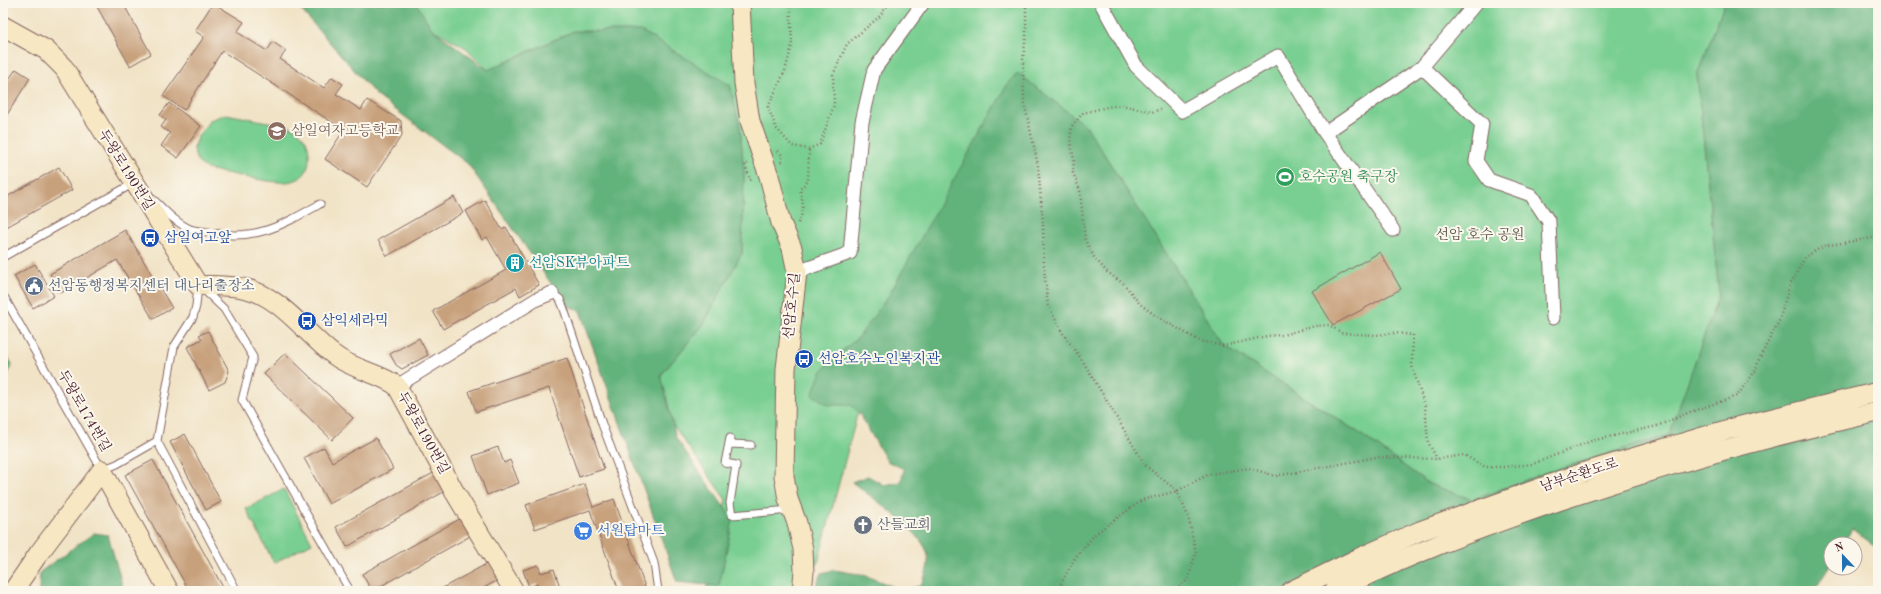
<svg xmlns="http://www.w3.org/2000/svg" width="1881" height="594" font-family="'Old Standard TT','Noto Serif KR',serif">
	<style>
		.green { fill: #79cf92; stroke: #62775e }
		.forest { fill: #62b27c; stroke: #566854 }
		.building { fill: #c7a07c }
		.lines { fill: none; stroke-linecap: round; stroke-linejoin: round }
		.lane-casing { stroke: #846461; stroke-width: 9 }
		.street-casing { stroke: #846461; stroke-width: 15 }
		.secondary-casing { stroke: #846461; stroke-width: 21 }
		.path { stroke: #846461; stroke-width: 2.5; stroke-dasharray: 1 3; stroke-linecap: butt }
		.lane { stroke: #fff; stroke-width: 7 }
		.street { stroke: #fff; stroke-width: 13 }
		.secondary { stroke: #f7e8c3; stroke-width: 19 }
		.labels { text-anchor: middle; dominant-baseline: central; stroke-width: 4; stroke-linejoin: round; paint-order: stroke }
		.education-label { font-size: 14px; fill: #785e54; stroke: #fbf7ec; text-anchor: start }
		.street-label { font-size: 14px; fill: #4a1f2b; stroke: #fbf7ec }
		.leisure-label { font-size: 14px; fill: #27864d; stroke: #fbf7ec; text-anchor: start }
		.park-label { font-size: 14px; fill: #58544a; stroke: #fbf7ec }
		.transit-label { font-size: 14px; fill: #164399; stroke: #fbf7ec; text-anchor: start }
		.culture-label { font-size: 14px; fill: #0d838f; stroke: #fbf7ec; text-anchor: start }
		.service-label { font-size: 14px; fill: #4e5e75; stroke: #fbf7ec; text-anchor: start }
		.worship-label { font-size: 14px; fill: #5b616d; stroke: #fbf7ec; text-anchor: start }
		.shop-label { font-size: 14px; fill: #366cbe; stroke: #fbf7ec; text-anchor: start }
	</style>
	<rect width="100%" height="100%" fill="#fbf7ec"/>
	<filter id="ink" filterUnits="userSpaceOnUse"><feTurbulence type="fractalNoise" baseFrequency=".025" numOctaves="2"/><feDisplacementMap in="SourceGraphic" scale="8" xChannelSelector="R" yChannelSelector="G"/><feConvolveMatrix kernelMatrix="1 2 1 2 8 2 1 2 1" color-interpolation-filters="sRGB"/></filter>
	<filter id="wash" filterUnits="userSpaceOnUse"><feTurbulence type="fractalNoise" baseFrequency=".012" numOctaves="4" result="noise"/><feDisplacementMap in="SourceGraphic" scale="16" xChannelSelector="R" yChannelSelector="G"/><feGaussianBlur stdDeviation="0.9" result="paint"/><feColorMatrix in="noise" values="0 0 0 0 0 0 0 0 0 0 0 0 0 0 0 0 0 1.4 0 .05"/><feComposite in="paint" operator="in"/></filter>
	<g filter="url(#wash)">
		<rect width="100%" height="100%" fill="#f1e3c6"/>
		<!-- green -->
		<path class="green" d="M 416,3 L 1725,3 L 1697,75 L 1719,294 L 1670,435 L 1542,474 L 1472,500 L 1429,484 L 1356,431 L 1224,346 L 1087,127 L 889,295 L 818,562 L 795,591 L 706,591 L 726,500 L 661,408 L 661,375 L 703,325 L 742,253 L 744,173 L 740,127 L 730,85 L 574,31 L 488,70 L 466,48 L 432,29 Z
			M 226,114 L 289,126 C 300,131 308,139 309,152 C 312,192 275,182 250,178 C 236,175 221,172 207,169 L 199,163 L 195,156 L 194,148 L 197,138 L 210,120 Z
			M 284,489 L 312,543 L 274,563 L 246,509 Z"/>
		<!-- forest -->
		<path class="forest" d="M 295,3 L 416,3 L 432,29 L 488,70 L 574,31 L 641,31 L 730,85 L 740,127 L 744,173 L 742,253 L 703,325 L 661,375 L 676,438 L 733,520 L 719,586 L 677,582 L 580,311 L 566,305 L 468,164 L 376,95 Z
			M 1725,3 L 1878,3 L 1878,548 L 1852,529 L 1843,544 L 1831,544 L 1831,564 L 1814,591 L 814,591 L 821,573 L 834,570 L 864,575 L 902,590 L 920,586 C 925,578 929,566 928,556 C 926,534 871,497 852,482 L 868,476 L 884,485 L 901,482 L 904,469 L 887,461 L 859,413 L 851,405 L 829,405 L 812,395 L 821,372 L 836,356 L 859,337 L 889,295 L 1007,85 L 1018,73 L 1087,127 L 1224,346 L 1356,431 L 1429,484 L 1473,500 L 1542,474 L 1669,435 L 1719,294 L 1697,75 Z
			M 3,349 L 12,364 L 3,388 Z
			M 94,533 L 108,535 L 124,591 L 39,591 L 40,572 Z"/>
		<g id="blocks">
			<!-- building -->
			<path class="building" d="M 95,3 L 123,3 L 151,54 L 130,66 Z
				M 213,3 L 244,22 L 237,32 L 267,51 L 273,42 L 286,51 L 280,59 L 324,88 L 332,77 L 343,84 L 336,94 L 361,110 L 367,100 L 401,121 L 402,135 L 367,187 L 325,159 L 344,130 L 222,51 L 184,110 L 163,96 L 204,37 L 195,31 Z
				M 16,69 L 30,78 L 3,121 L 3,88 Z
				M 169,103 L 201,126 L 178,158 L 161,146 L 170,133 L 161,127 L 166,120 L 160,115 Z
				M 59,167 L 72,190 L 3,229 L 3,199 Z
				M 454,197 L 463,213 L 387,256 L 378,240 Z
				M 485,200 L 502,230 L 506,227 L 539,285 L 520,296 L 516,288 L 443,329 L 433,311 L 506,270 L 487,237 L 482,240 L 466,211 Z
				M 125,230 L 172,308 L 153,319 L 117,260 L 61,293 L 50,274 Z
				M 1380,252 L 1401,289 L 1333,325 L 1312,291 Z
				M 35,264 L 54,296 L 33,308 L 14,276 Z
				M 208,331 L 229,371 L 225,382 L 209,390 L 187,347 L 202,339 L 199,335 Z
				M 419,338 L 428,355 L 402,369 L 396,365 L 390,354 Z
				M 285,353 L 353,418 L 332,440 L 264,374 Z
				M 567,358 L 604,469 L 579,477 L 549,388 L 476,412 L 469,391 Z
				M 185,434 L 221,502 L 206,510 L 170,442 Z
				M 376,438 L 393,469 L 329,504 L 304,458 L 324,447 L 332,462 Z
				M 498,447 L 504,463 L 510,460 L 519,483 L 487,495 L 473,456 Z
				M 153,460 L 225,591 L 189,591 L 125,475 Z
				M 437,471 L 447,490 L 347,547 L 336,527 Z
				M 585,484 L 593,507 L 614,499 L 645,587 L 635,591 L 619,591 L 590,510 L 535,529 L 526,505 Z
				M 463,517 L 472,535 L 372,591 L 362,574 Z
				M 490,562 L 500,579 L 478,591 L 437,591 Z
				M 538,565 L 541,573 L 554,569 L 560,587 L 549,591 L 539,591 L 537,584 L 529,587 L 523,570 Z"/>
		</g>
	</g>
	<g filter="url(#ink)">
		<use href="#blocks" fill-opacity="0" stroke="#846461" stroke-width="1"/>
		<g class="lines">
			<defs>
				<path id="lane" d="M 154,200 C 164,210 176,223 190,229 C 195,231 202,231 208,232 C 254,242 281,226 320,204
					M 3,257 L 134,183
					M 203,289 L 224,309 L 253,357 L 242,400 L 350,591
					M 552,293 L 560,299 L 564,309 L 602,424 L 654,563 L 658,591
					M 3,295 L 102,470 L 117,464 L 157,441 L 174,347 L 193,317 L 196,306 L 198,285
					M 157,441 L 237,591
					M 751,445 L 731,444 L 730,438 L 725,463 L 736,465 L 730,503 L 732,515 L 791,510"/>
				<path id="street" d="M 1101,3 L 1136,66 L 1182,111 L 1278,56 L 1325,133 L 1393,230
					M 1476,3 L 1422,67 L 1482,124 L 1476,161 L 1489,180 L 1531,195 L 1549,222 L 1553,318
					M 1325,133 L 1422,67
					M 797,272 L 850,253 L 862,122 L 874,70 L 923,3
					M 397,386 L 537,299 L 552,293"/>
				<path id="secondary" d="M 740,3 L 744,83 L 750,121 L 769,176 L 781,223 L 792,248 L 797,272 L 786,369 L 784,476 L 788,499 L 797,523 L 803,549 L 804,572 L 802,591
					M 3,26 L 46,50 L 64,68 L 198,285 C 214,286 232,285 247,289 C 281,297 307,335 334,355 C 353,370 378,372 397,386 L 454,491 L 514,591
					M 13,591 L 39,553 L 102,470 L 169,591
					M 1291,591 L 1359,558 L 1420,531 L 1582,473 L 1729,429 L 1878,392
					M 1334,591 C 1404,556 1478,529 1552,503 C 1659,467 1768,436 1878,412"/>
			</defs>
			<!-- lane casing -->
			<use href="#lane" class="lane-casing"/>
			<!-- street casing -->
			<use href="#street" class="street-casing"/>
			<!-- secondary casing -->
			<use href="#secondary" class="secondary-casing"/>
			<!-- path -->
			<path class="path" d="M 790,3 L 792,45 L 785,71 L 768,107 L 776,128 L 792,146 L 809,149 L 820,144 L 834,105 L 833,75 L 847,44 L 879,17 L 889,3
				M 1026,3 L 1026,36 L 1023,58 L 1024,102 L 1038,165 L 1043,224 L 1044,269 L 1048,305 L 1062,332 L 1084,363 L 1145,465 L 1177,491 L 1188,516 L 1196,553 L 1188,579 L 1176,591
				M 1161,109 L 1152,112 L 1122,105 L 1107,107 L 1083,113 L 1072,126 L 1070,139 L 1074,160 L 1073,173 L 1080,190 L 1085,240 L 1094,257 L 1106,271 L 1124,284 L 1140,304 L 1156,316 L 1189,335 L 1200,341 L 1224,346 L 1267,336 L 1282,335 L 1315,326 L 1329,325 L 1342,333 L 1376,335 L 1395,333 L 1413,335 L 1412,366 L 1425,407 L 1428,442 L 1437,459
				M 778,151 L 782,155 L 782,164
				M 748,163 L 745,164 L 750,180 L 754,179
				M 798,223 C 805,209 803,204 800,189 L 808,181 L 809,149
				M 1057,591 L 1075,558 L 1095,534 L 1142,500 L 1177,491 L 1209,474 L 1249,468 L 1276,476 L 1377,457 L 1437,459 L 1464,455 L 1485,467 L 1503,467 L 1533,464 L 1591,441 L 1657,426 L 1690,412 L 1737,396 L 1756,370 L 1759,359 L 1779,321 L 1790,285 L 1805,257 L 1824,246 L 1878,237"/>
			<!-- lane -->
			<use href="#lane" class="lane"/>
			<!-- street -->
			<use href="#street" class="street"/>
			<!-- secondary -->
			<use href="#secondary" class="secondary"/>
		</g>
	</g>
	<!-- icons -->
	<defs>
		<symbol id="school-disc" viewBox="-11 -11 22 22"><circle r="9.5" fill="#8d6e63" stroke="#fbf7ec"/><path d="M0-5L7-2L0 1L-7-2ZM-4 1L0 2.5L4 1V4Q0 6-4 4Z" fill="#fff"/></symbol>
		<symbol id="stadium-disc" viewBox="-11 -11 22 22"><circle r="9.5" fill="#2e9e5b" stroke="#fbf7ec"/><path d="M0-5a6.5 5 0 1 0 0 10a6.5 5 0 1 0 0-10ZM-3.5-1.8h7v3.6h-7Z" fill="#fff"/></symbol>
		<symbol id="bus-disc" viewBox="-11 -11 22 22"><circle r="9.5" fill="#1a4fb4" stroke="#fbf7ec"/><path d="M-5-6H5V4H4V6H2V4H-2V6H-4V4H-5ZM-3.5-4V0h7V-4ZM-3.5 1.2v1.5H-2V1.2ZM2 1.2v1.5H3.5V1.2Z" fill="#fff"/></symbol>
		<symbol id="building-disc" viewBox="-11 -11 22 22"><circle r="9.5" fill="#0f9aa8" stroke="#fbf7ec"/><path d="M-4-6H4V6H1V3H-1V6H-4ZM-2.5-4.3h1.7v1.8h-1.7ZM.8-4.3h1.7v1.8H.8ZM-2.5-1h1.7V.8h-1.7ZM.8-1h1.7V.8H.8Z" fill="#fff"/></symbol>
		<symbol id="civic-disc" viewBox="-11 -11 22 22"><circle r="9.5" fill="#5c6f8a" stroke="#fbf7ec"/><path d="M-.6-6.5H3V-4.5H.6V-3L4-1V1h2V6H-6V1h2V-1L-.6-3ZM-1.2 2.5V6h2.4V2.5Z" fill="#fff"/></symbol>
		<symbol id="church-disc" viewBox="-11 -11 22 22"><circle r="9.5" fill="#6b7280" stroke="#fbf7ec"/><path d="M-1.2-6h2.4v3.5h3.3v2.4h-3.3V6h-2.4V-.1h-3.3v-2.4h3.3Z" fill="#fff"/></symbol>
		<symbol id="supermarket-disc" viewBox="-11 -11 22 22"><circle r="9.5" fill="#3f7fe0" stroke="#fbf7ec"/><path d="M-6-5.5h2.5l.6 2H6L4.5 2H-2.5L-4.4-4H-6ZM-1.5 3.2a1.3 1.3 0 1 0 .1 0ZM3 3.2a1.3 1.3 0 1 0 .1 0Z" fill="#fff"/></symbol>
	</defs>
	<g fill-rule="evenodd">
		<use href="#school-disc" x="266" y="120" width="22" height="22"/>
		<use href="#stadium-disc" x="1274" y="166" width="22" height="22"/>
		<use href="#bus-disc" x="139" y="227" width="22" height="22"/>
		<use href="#building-disc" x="504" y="252" width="22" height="22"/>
		<use href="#civic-disc" x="23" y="275" width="22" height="22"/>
		<use href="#bus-disc" x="296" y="310" width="22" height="22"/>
		<use href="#bus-disc" x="793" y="348" width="22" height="22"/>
		<use href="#church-disc" x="852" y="514" width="22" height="22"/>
		<use href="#supermarket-disc" x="572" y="520" width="22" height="22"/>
	</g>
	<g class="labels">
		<!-- education labels -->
		<g class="education-label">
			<text x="291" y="131">삼일여자고등학교</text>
		</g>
		<!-- street labels -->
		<g class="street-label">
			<text transform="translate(126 170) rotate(58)">두왕로190번길</text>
			<text transform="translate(792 306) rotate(-84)">선암호수길</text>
			<text transform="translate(84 411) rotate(60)">두왕로174번길</text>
			<text transform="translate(423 433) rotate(61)">두왕로190번길</text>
			<text transform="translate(1579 475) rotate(-18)">남부순환도로</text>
		</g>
		<!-- leisure labels -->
		<g class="leisure-label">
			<text x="1299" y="177">호수공원 축구장</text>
		</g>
		<!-- park labels -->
		<g class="park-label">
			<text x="1480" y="235">선암 호수 공원</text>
		</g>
		<!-- transit labels -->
		<g class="transit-label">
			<text x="164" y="238">삼일여고앞</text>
			<text x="321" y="321">삼익세라믹</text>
			<text x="818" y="359">선암호수노인복지관</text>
		</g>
		<!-- culture labels -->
		<g class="culture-label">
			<text x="529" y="263">선암SK뷰아파트</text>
		</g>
		<!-- service labels -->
		<g class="service-label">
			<text x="48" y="286">선암동행정복지센터 대나리출장소</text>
		</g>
		<!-- worship labels -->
		<g class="worship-label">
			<text x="877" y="525">산들교회</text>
		</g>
		<!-- shop labels -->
		<g class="shop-label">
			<text x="597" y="531">서원탑마트</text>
		</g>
	</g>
	<!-- margin -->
	<rect width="1881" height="594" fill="none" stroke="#fbf7ec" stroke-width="16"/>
	<!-- north arrow -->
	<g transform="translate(1843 556) rotate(338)"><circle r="19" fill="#fbf7ec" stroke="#b4a19f"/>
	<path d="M0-3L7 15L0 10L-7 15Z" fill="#1f6fb2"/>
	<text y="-6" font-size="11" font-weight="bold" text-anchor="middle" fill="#4a1f2b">N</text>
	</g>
</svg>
